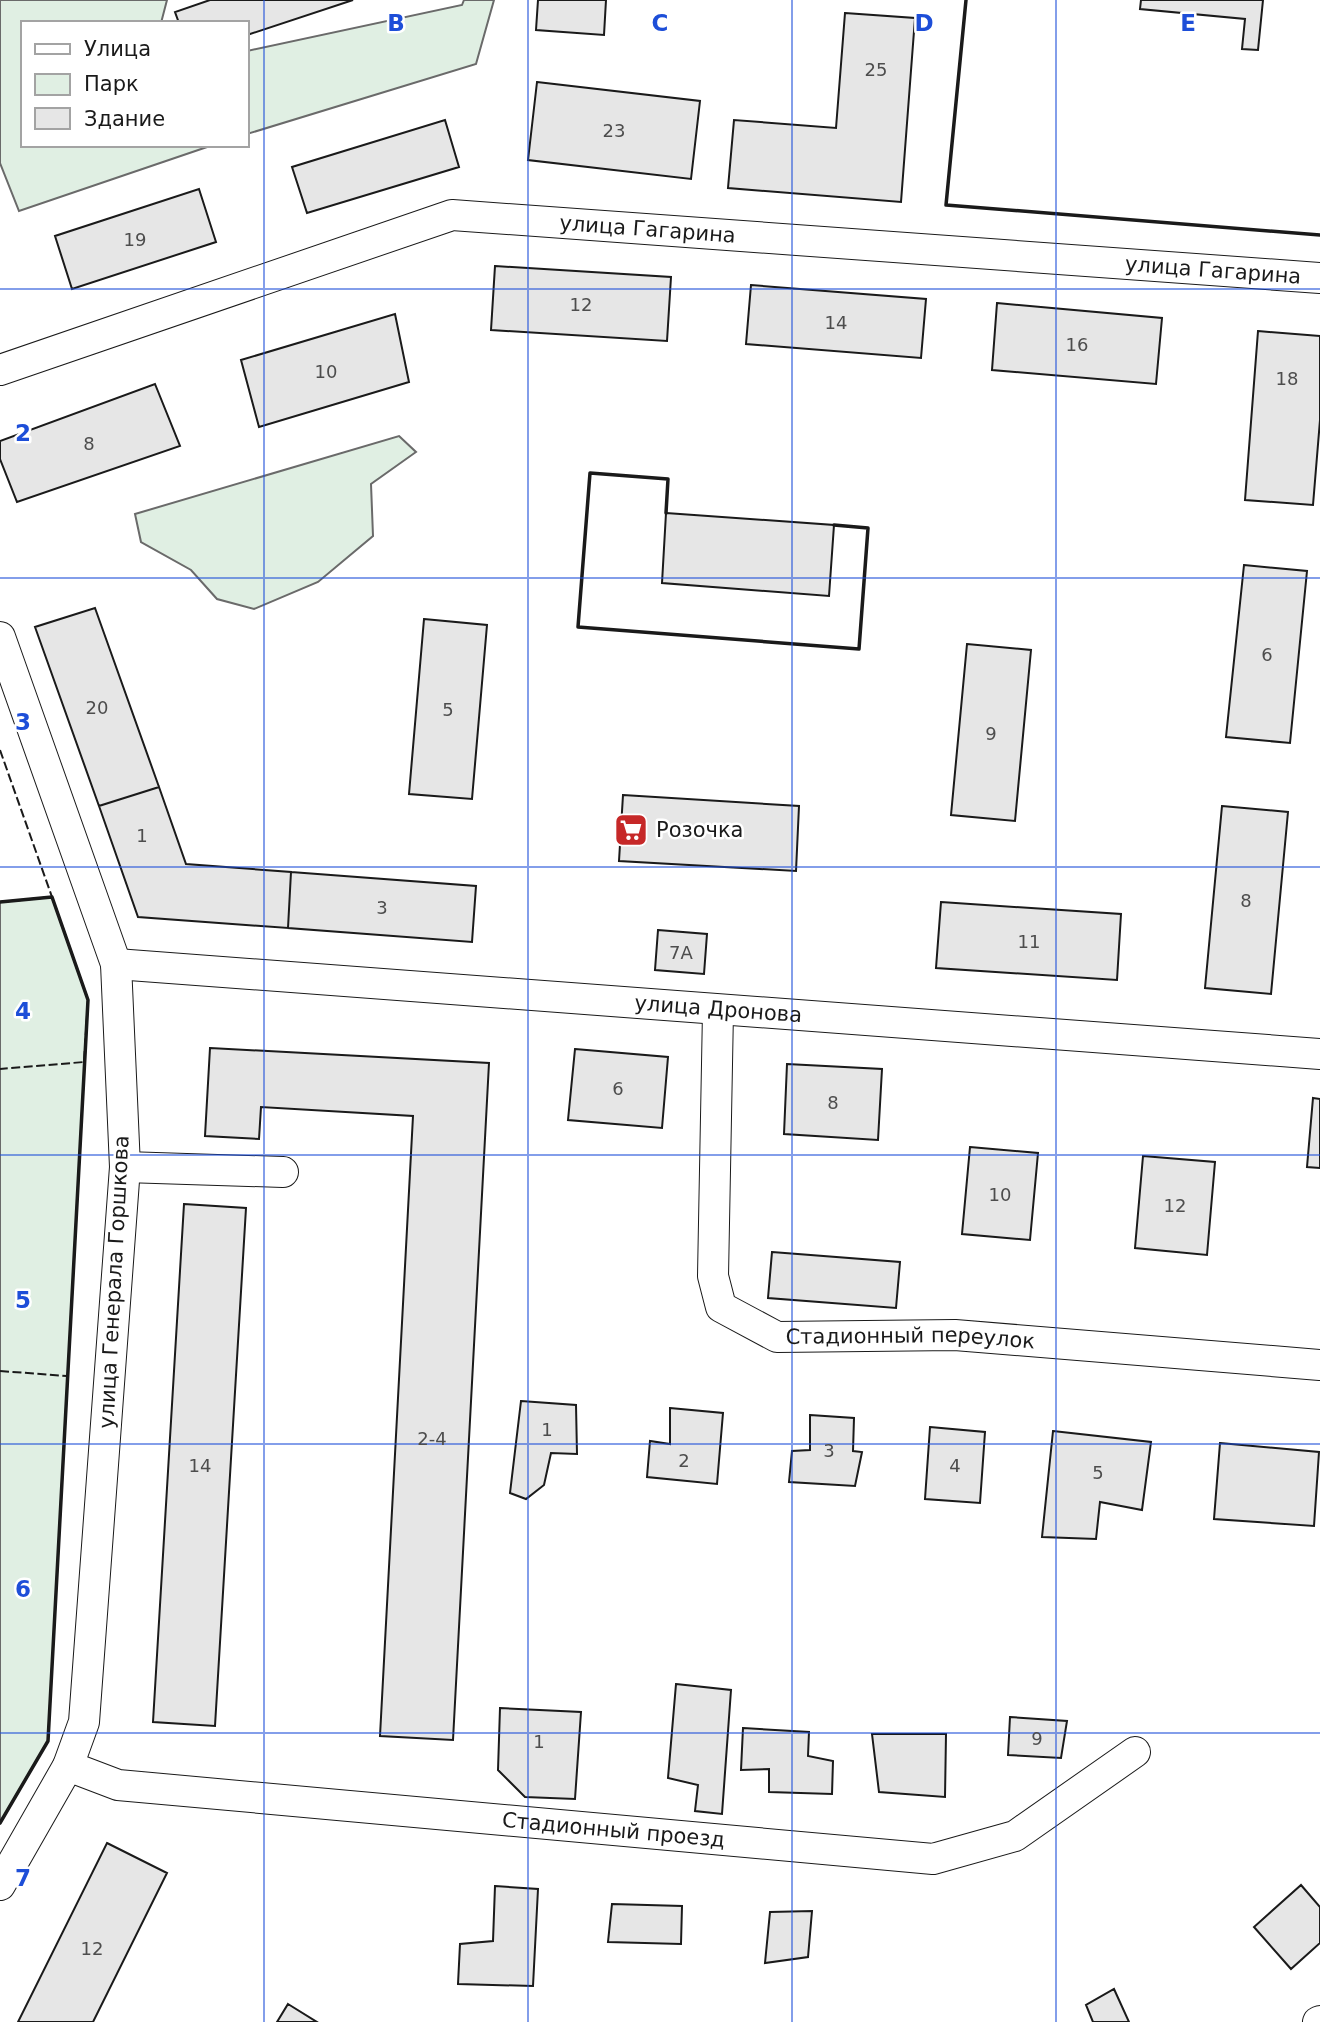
<svg xmlns="http://www.w3.org/2000/svg" width="1320" height="2022" font-family="'DejaVu Sans',sans-serif">
	<style>
		.green { fill: #e0efe3; stroke: #6a6a6a; stroke-width: 2 }
		.building { fill: #e6e6e6; stroke: #1a1a1a; stroke-width: 2 }
		.lines { fill: none; stroke-linecap: round; stroke-linejoin: round }
		.street-casing { stroke: #1a1a1a; stroke-width: 32 }
		.street { stroke: #fff; stroke-width: 30 }
		.fence { stroke: #1a1a1a; stroke-width: 2; stroke-dasharray: 9 3.5; stroke-linecap: butt }
		.wall { stroke: #1a1a1a; stroke-width: 3.5 }
		.grid { fill: none; stroke: #1d4ed8; stroke-width: 2; stroke-opacity: 0.55 }
		.labels { text-anchor: middle; dominant-baseline: central; stroke-width: 5; stroke-linejoin: round; paint-order: stroke }
		.number-label { font-size: 18px; fill: #4d4d4d }
		.street-label { font-size: 21px; fill: #1a1a1a; stroke: #fff }
		.poi-label { font-size: 21px; fill: #1a1a1a; stroke: #fff; text-anchor: start }
		.grid-label { font-size: 23px; text-anchor: middle; font-weight: bold; fill: #1d4ed8; stroke: #fff; stroke-width: 5; stroke-linejoin: round; paint-order: stroke }
	</style>
	<rect width="100%" height="100%" fill="#fff"/>
	<!-- green -->
	<path class="green" d="M 0,0 L 167,0 L 161,23 L 23,23 L 23,145 L 213,145 L 19,211 L 0,163 Z
		M 464,0 L 494,0 L 476,64 L 247,134 L 247,51 L 462,5 Z
		M 399,436 L 416,452 L 371,484 L 373,536 L 318,582 L 254,609 L 217,599 L 191,570 L 141,542 L 135,514 Z
		M 52,897 L 88,1000 L 48,1741 L 0,1823 L 0,902 Z"/>
	<!-- building -->
	<path class="building" d="M 210,0 L 353,0 L 247,35 L 247,23 L 179,23 L 175,12 Z
		M 538,0 L 606,0 L 604,35 L 536,30 Z
		M 1141,0 L 1263,0 L 1258,50 L 1242,49 L 1245,19 L 1140,9 Z
		M 845,13 L 915,18 L 901,202 L 728,188 L 734,120 L 836,128 Z
		M 537,82 L 700,101 L 691,179 L 528,160 Z
		M 445,120 L 459,167 L 307,213 L 292,167 Z
		M 199,189 L 216,242 L 72,289 L 55,236 Z
		M 495,266 L 671,277 L 667,341 L 491,330 Z
		M 751,285 L 926,299 L 921,358 L 746,344 Z
		M 997,303 L 1162,318 L 1156,384 L 992,370 Z
		M 395,314 L 409,382 L 259,427 L 241,360 Z
		M 1258,331 L 1320,336 L 1320,420 L 1313,505 L 1245,500 Z
		M 155,384 L 180,446 L 17,502 L 0,459 L 0,441 Z
		M 666,513 L 834,525 L 829,596 L 662,583 Z
		M 1244,565 L 1307,571 L 1290,743 L 1226,737 Z
		M 95,608 L 159,787 L 99,806 L 35,627 Z
		M 424,619 L 487,625 L 472,799 L 409,794 Z
		M 967,644 L 1031,650 L 1015,821 L 951,815 Z
		M 159,787 L 186,864 L 291,872 L 288,928 L 138,917 L 99,806 Z
		M 623,795 L 799,806 L 796,871 L 619,861 Z
		M 1222,806 L 1288,812 L 1271,994 L 1205,988 Z
		M 291,872 L 476,886 L 472,942 L 288,928 Z
		M 941,902 L 1121,914 L 1117,980 L 936,968 Z
		M 658,930 L 707,934 L 704,974 L 655,970 Z
		M 210,1048 L 489,1063 L 453,1740 L 380,1736 L 413,1116 L 261,1107 L 259,1139 L 205,1136 Z
		M 575,1049 L 668,1057 L 662,1128 L 568,1120 Z
		M 787,1064 L 882,1069 L 878,1140 L 784,1134 Z
		M 1313,1098 L 1320,1099 L 1320,1168 L 1307,1167 Z
		M 970,1147 L 1038,1153 L 1030,1240 L 962,1234 Z
		M 1143,1156 L 1215,1162 L 1207,1255 L 1135,1248 Z
		M 184,1204 L 246,1208 L 215,1726 L 153,1722 Z
		M 772,1252 L 900,1262 L 896,1308 L 768,1298 Z
		M 521,1401 L 576,1405 L 577,1454 L 551,1453 L 544,1485 L 526,1499 L 510,1493 Z
		M 670,1408 L 723,1413 L 717,1484 L 647,1477 L 650,1441 L 670,1444 Z
		M 810,1415 L 854,1418 L 853,1451 L 862,1452 L 855,1486 L 789,1482 L 792,1451 L 810,1450 Z
		M 930,1427 L 985,1432 L 980,1503 L 925,1499 Z
		M 1053,1431 L 1151,1442 L 1142,1510 L 1100,1502 L 1096,1539 L 1042,1537 Z
		M 1220,1443 L 1319,1452 L 1314,1526 L 1214,1519 Z
		M 676,1684 L 731,1690 L 722,1814 L 695,1811 L 698,1785 L 668,1778 Z
		M 500,1708 L 581,1712 L 575,1799 L 525,1797 L 498,1770 Z
		M 1010,1717 L 1067,1721 L 1061,1758 L 1008,1755 Z
		M 743,1728 L 809,1732 L 808,1756 L 833,1761 L 832,1794 L 769,1792 L 769,1769 L 741,1770 Z
		M 872,1734 L 946,1734 L 945,1797 L 879,1792 Z
		M 107,1843 L 167,1873 L 93,2022 L 18,2022 Z
		M 1301,1885 L 1320,1907 L 1320,1943 L 1291,1969 L 1254,1927 Z
		M 495,1886 L 538,1889 L 533,1986 L 458,1984 L 460,1944 L 493,1941 Z
		M 612,1904 L 682,1906 L 681,1944 L 608,1942 Z
		M 812,1911 L 808,1957 L 765,1963 L 770,1912 Z
		M 1114,1989 L 1129,2022 L 1093,2022 L 1086,2005 Z
		M 288,2004 L 317,2022 L 277,2022 Z"/>
	<g class="lines">
		<defs>
			<g id="street">
				<path id="s1" d="M 0,370 L 452,215 L 1320,278"/>
				<path d="M 0,637 L 116,964 L 125,1167 L 84,1722 L 68,1766 L 0,1885"/>
				<path id="s2" d="M 116,964 L 1320,1054"/>
				<path id="s3" d="M 718,1011 L 713,1276 L 721,1307 L 777,1337 L 955,1335 L 1320,1365"/>
				<path d="M 125,1167 L 283,1172"/>
				<path id="s4" d="M 68,1766 L 118,1785 L 933,1859 L 1015,1836 L 1135,1752"/>
				<path d="M 1318,2022 L 1320,2021"/>
			</g>
		</defs>
		<!-- street casing -->
		<use href="#street" class="street-casing"/>
		<!-- street -->
		<use href="#street" class="street"/>
		<!-- fence -->
		<path class="fence" d="M 0,750 L 52,897 L 49,897
			M 0,902 L 52,897 L 88,1000 L 84,1062 L 0,1069
			M 0,1371 L 67,1376"/>
		<!-- wall -->
		<path class="wall" d="M 966,0 L 946,205 L 1320,235
			M 666,513 L 668,479 L 590,473 L 578,627 L 859,649 L 868,528 L 834,525
			M 0,902 L 52,897 L 88,1000 L 48,1741 L 0,1823"/>
	</g>
	<!-- grid -->
	<path class="grid" d="M 264,0 L 264,2022M 528,0 L 528,2022M 792,0 L 792,2022M 1056,0 L 1056,2022M 0,289 L 1320,289M 0,578 L 1320,578M 0,867 L 1320,867M 0,1155 L 1320,1155M 0,1444 L 1320,1444M 0,1733 L 1320,1733"/>
	<!-- icons -->
	<defs>
		<symbol id="supermarket-square" viewBox="-11 -11 22 22"><rect x="-9" y="-9" width="18" height="18" rx="4" fill="#c62828" stroke="#fff"/><path d="M-6-5.5h2.5l.6 2H6L4.5 2H-2.5L-4.4-4H-6ZM-1.5 3.2a1.3 1.3 0 1 0 .1 0ZM3 3.2a1.3 1.3 0 1 0 .1 0Z" fill="#fff"/></symbol>
	</defs>
	<g fill-rule="evenodd">
		<use href="#supermarket-square" x="612" y="811" width="38" height="38"/>
	</g>
	<g class="labels">
		<!-- number labels -->
		<g class="number-label">
			<text x="876" y="69">25</text>
			<text x="614" y="130">23</text>
			<text x="135" y="239">19</text>
			<text x="581" y="304">12</text>
			<text x="836" y="322">14</text>
			<text x="1077" y="344">16</text>
			<text x="326" y="371">10</text>
			<text x="1287" y="378">18</text>
			<text x="89" y="443">8</text>
			<text x="1267" y="654">6</text>
			<text x="97" y="707">20</text>
			<text x="448" y="709">5</text>
			<text x="991" y="733">9</text>
			<text x="142" y="835">1</text>
			<text x="1246" y="900">8</text>
			<text x="382" y="907">3</text>
			<text x="1029" y="941">11</text>
			<text x="681" y="952">7А</text>
			<text x="618" y="1088">6</text>
			<text x="833" y="1102">8</text>
			<text x="1000" y="1194">10</text>
			<text x="1175" y="1205">12</text>
			<text x="547" y="1429">1</text>
			<text x="432" y="1438">2-4</text>
			<text x="829" y="1450">3</text>
			<text x="684" y="1460">2</text>
			<text x="200" y="1465">14</text>
			<text x="955" y="1465">4</text>
			<text x="1098" y="1472">5</text>
			<text x="1037" y="1738">9</text>
			<text x="539" y="1741">1</text>
			<text x="92" y="1948">12</text>
		</g>
		<!-- street labels -->
		<g class="street-label">
			<text stroke="none"><textPath href="#s1" startOffset="674">улица Гагарина</textPath></text>
			<text stroke="none"><textPath href="#s1" startOffset="1241">улица Гагарина</textPath></text>
			<text stroke="none"><textPath href="#s2" startOffset="604">улица Дронова</textPath></text>
			<text transform="translate(114 1282) rotate(-87)">улица Генерала Горшкова</text>
			<text stroke="none"><textPath href="#s3" startOffset="494">Стадионный переулок</textPath></text>
			<text stroke="none"><textPath href="#s4" startOffset="551">Стадионный проезд</textPath></text>
		</g>
		<!-- poi labels -->
		<g class="poi-label">
			<text x="656" y="830">Розочка</text>
		</g>
	</g>
	<g class="grid-label">
		<text x="396" y="31">B</text>
		<text x="660" y="31">C</text>
		<text x="924" y="31">D</text>
		<text x="1188" y="31">E</text>
		<text x="23" y="441">2</text>
		<text x="23" y="730">3</text>
		<text x="23" y="1019">4</text>
		<text x="23" y="1308">5</text>
		<text x="23" y="1597">6</text>
		<text x="23" y="1886">7</text>
	</g>
	<!-- legend -->
	<rect x="21" y="21" width="228" height="126" fill="#ffffff" stroke="#a3a3a3" stroke-width="2"/>
	<rect x="35" y="44" width="35" height="10" fill="#ffffff" stroke="#a3a3a3" stroke-width="2"/>
	<text x="84" y="56" font-size="21" fill="#1a1a1a">Улица</text>
	<rect x="35" y="74" width="35" height="21" fill="#e0efe3" stroke="#a3a3a3" stroke-width="2"/>
	<text x="84" y="91" font-size="21" fill="#1a1a1a">Парк</text>
	<rect x="35" y="108" width="35" height="21" fill="#e6e6e6" stroke="#a3a3a3" stroke-width="2"/>
	<text x="84" y="126" font-size="21" fill="#1a1a1a">Здание</text>
</svg>
